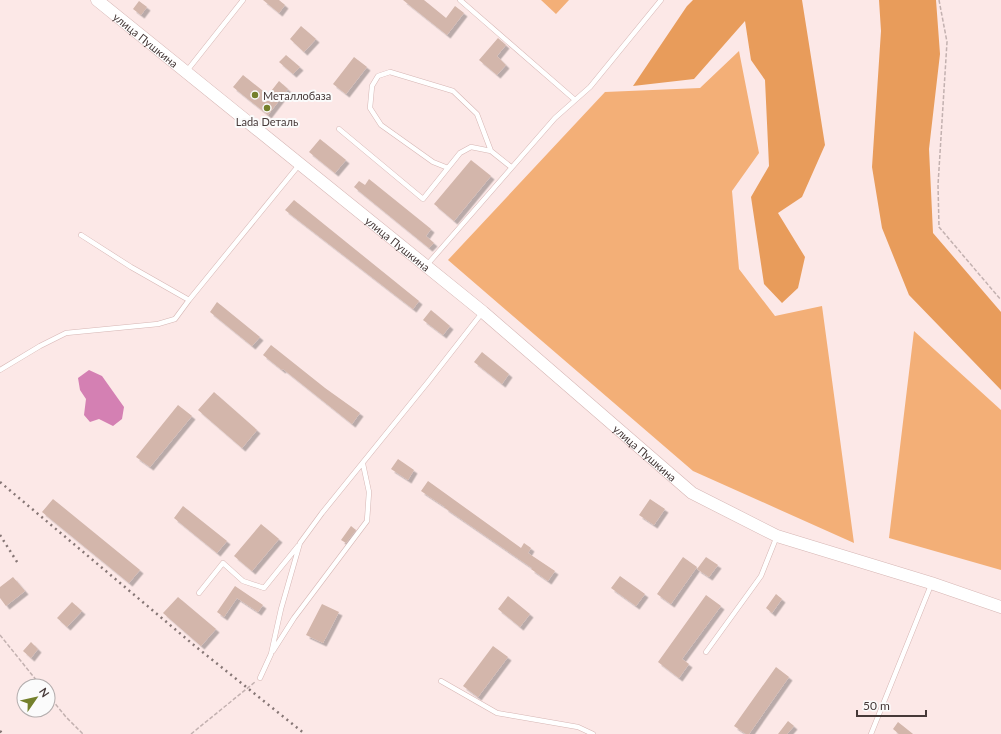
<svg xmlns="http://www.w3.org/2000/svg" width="1001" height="734" font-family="Lato,sans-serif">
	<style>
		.green { fill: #f3af77 }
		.forest { fill: #e89c5b }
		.water { fill: #d480b3 }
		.building { fill: #d3b6ab; filter: url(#shadow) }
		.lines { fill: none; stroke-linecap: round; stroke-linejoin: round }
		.service-casing { stroke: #d6b6b4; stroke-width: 5.5 }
		.secondary-casing { stroke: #d6b6b4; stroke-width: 13 }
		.path { stroke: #c3b1b0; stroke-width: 1.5; stroke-dasharray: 4 2; stroke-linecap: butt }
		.service { stroke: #fff; stroke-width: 4.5 }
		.secondary { stroke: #fff; stroke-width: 12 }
		.rail { stroke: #867675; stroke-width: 2.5; stroke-dasharray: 2 4; stroke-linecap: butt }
		.poi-dot { fill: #74802c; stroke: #fbfbfb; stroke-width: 1.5 }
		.labels { text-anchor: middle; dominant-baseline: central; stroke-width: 4; stroke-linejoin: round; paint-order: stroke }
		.street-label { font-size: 11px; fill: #463938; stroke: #fbfbfb }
		.poi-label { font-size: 11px; fill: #463938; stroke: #fbfbfb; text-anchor: start }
	</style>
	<defs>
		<filter id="shadow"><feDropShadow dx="3.5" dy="3.5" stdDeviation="0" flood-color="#0004"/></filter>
	</defs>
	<rect width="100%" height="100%" fill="#fce8e7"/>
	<!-- green -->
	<path class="green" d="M 541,0 L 569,0 L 556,14 Z
		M 739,51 L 759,153 L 732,191 L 739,269 L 775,316 L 822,306 L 854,543 L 693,471 L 448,260 L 605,92 L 700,88 Z
		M 914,331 L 1001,410 L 1001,570 L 889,538 Z"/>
	<!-- forest -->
	<path class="forest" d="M 693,0 L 802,0 L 825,145 L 802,197 L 778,213 L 805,257 L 798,288 L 782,303 L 764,284 L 751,197 L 769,166 L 765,80 L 751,60 L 745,21 L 694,79 L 633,86 L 687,6 Z
		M 879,0 L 936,0 L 940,54 L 929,149 L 933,233 L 1001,312 L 1001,390 L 909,295 L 882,228 L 872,167 L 881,31 Z"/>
	<!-- water -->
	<path class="water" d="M 89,370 L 102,376 L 124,407 L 122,419 L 113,426 L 99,419 L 90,422 L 84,415 L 86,399 L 80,390 L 78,378 Z"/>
	<!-- building -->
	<path class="building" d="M 263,0 L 279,0 L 285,5 L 279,13 Z
		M 403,0 L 424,0 L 446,18 L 455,6 L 464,13 L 447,35 Z
		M 139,1 L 147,7 L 141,15 L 133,9 Z
		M 301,26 L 316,39 L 304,52 L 290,39 Z
		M 498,38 L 506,45 L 497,56 L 506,65 L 497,75 L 479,60 Z
		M 286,55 L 300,67 L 293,74 L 279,62 Z
		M 354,57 L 367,67 L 346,94 L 333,84 Z
		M 243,75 L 268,95 L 279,81 L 288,89 L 268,115 L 233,87 Z
		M 320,139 L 346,160 L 335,173 L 309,152 Z
		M 471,160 L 491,176 L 454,221 L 434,204 Z
		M 369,179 L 431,229 L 426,236 L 434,243 L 429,248 L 354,187 L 359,181 L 365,185 Z
		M 294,200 L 419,301 L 413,309 L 285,210 Z
		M 217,302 L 260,337 L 252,346 L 210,312 Z
		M 431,310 L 450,326 L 443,335 L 423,320 Z
		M 271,345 L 325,388 L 360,413 L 352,424 L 283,369 L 282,370 L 263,355 Z
		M 482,352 L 509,374 L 502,384 L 474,362 Z
		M 214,392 L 257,430 L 242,448 L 198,410 Z
		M 178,405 L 192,416 L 150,467 L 136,457 Z
		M 398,459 L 414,470 L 408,480 L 391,469 Z
		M 428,481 L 521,548 L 524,543 L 531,548 L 528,553 L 555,571 L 548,581 L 531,569 L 532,568 L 445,508 L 445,507 L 421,491 Z
		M 53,499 L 140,570 L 129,583 L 42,512 Z
		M 650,499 L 665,509 L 654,525 L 639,515 Z
		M 183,506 L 227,541 L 217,553 L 174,518 Z
		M 261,524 L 279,539 L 252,571 L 234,556 Z
		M 351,526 L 356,530 L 346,543 L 341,540 Z
		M 683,557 L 697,567 L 671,604 L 657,594 Z
		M 706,557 L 718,565 L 709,577 L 697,569 Z
		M 620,576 L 645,594 L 636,606 L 611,588 Z
		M 13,577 L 25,591 L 6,606 L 0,598 L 0,587 Z
		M 235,586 L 263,605 L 258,612 L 237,598 L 224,617 L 217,612 Z
		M 776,594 L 782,599 L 772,613 L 766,608 Z
		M 706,595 L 721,606 L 682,659 L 689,664 L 679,678 L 658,662 Z
		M 508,596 L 530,614 L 520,627 L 498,609 Z
		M 178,597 L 216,629 L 201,646 L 163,613 Z
		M 72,602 L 82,611 L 67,627 L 57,618 Z
		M 322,604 L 339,612 L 323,643 L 306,635 Z
		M 31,642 L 38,649 L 31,658 L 23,651 Z
		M 493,646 L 508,657 L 478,697 L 463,686 Z
		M 776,667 L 789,677 L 749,734 L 746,734 L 734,726 Z
		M 788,721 L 794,726 L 787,734 L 778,734 Z
		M 898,722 L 913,734 L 899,734 L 893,729 Z"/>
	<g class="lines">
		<defs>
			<path id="service" d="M 460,0 L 575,100
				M 186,72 L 243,0
				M 339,129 L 423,199 L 460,153 L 471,147 L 491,151 L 511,167
				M 448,168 L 433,162 L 381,125 L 370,108 L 372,86 L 378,76 L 390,72 L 453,91 L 477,114 L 491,151
				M 81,235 L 131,267 L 189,300 L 299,165
				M 426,266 L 555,118 L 590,87 L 661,0
				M 0,370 L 40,346 L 66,333 L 158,324 L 175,319 L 189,300
				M 199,593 L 223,563 L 243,581 L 264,588 L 298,546
				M 273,651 L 294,618 L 367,521 L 369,492 L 363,464
				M 706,652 L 761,576 L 777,536
				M 260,678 L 271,654 L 281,609 L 300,543 L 322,513 L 428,382 L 482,313
				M 441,681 L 497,713 L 578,727 L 593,734
				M 871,734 L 931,585"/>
			<g id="secondary">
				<path id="s1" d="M 97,0 L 483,312 L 692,493 L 777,536 L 931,583 L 1001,607"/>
			</g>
		</defs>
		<!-- service casing -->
		<use href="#service" class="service-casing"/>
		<!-- secondary casing -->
		<use href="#secondary" class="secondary-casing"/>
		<!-- path -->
		<path class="path" d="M 939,0 L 947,42 L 938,185 L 939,227 L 1001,300
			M 0,635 L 41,686
			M 48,695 L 66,717 L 83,734
			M 191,734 L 255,682"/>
		<!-- service -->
		<use href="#service" class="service"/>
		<!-- secondary -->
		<use href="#secondary" class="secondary"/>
		<!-- rail -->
		<path class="rail" d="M 0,482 L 195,646 L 305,734
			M 0,535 L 19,565
			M 0,731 L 3,734"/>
	</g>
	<!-- markers -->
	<g class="poi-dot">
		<circle cx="255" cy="95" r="4"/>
		<circle cx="267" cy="108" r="4"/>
	</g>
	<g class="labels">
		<!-- street labels -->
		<g class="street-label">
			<text stroke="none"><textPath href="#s1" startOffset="63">улица Пушкина</textPath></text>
			<text stroke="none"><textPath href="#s1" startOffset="387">улица Пушкина</textPath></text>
			<text stroke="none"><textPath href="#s1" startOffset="711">улица Пушкина</textPath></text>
		</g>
		<!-- poi labels -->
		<g class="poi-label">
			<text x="263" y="95">Металлобаза</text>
			<text x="267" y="121" text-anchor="middle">Lada Dеталь</text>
		</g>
	</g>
	<!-- north arrow -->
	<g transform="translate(36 698) rotate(56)"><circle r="19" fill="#fbfbfb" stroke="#b3adad"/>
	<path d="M0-3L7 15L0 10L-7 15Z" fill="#74802c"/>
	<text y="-6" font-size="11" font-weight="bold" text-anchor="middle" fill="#463938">N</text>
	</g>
	<!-- scale -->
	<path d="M857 710v6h69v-6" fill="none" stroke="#463938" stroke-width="2"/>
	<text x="863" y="710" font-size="12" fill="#463938" stroke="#fbfbfb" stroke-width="3" paint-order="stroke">50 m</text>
</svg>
